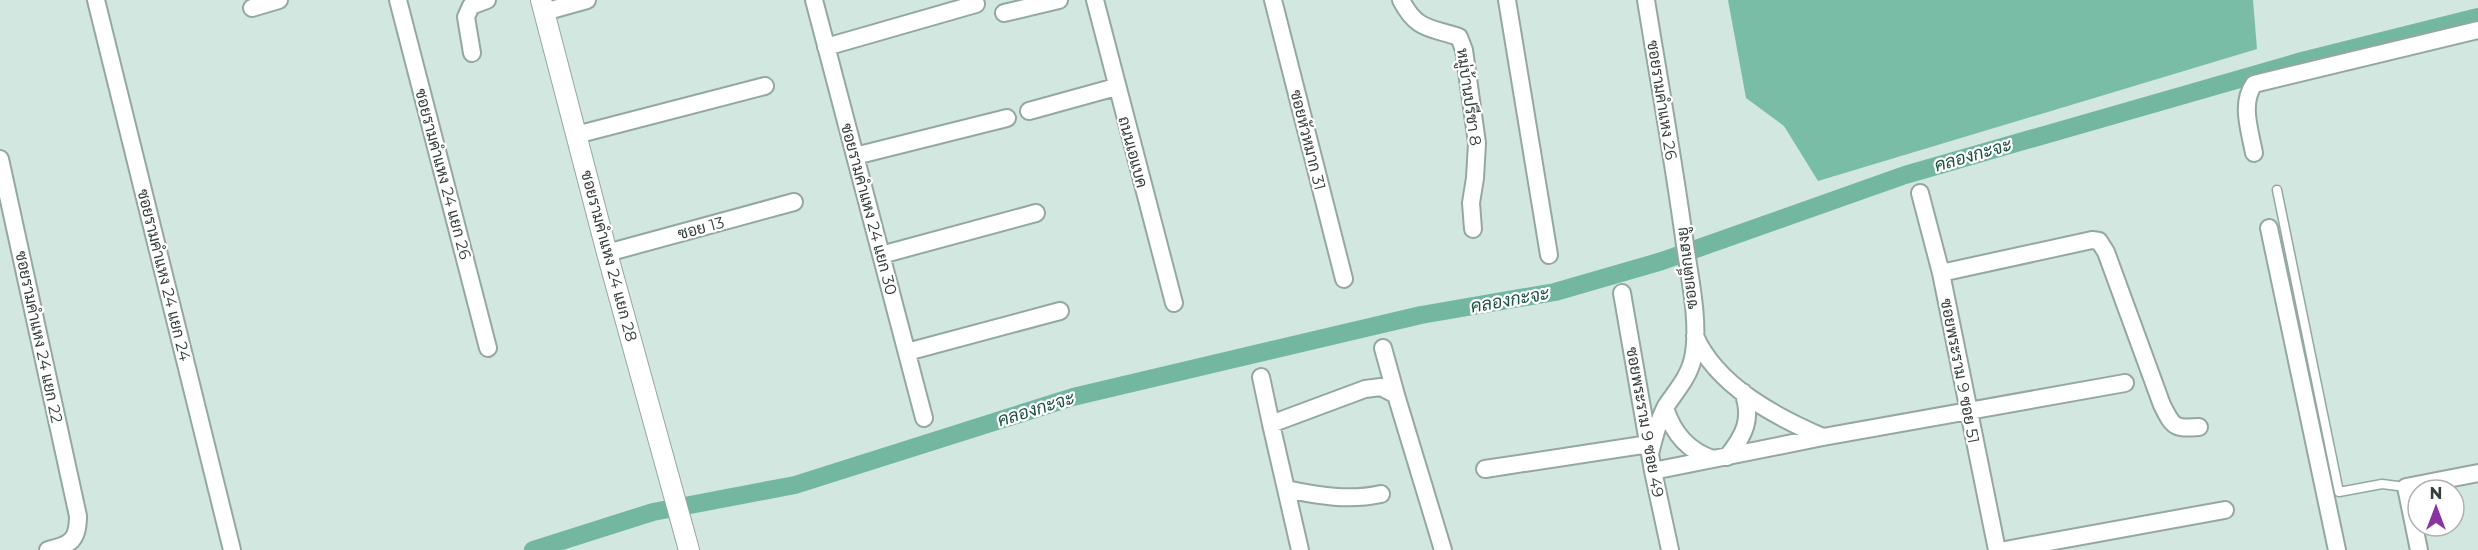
<svg xmlns="http://www.w3.org/2000/svg" width="2478" height="550" font-family="Montserrat,Sarabun,sans-serif">
	<style>
		.forest { fill: #79bda7 }
		.lines { fill: none; stroke-linecap: round; stroke-linejoin: round }
		.canal { stroke: #73b7a1; stroke-width: 18 }
		.service-casing { stroke: #94a8a1; stroke-width: 11 }
		.minor-casing { stroke: #94a8a1; stroke-width: 20 }
		.tertiary-casing { stroke: #94a8a1; stroke-width: 22 }
		.service { stroke: #fff; stroke-width: 8 }
		.minor { stroke: #fff; stroke-width: 16 }
		.tertiary { stroke: #fff; stroke-width: 20 }
		.labels { text-anchor: middle; dominant-baseline: central; stroke-width: 4.5; stroke-linejoin: round; paint-order: stroke }
		.street-label { font-size: 16px; fill: #363f3c; stroke: #fff }
		.water-label { font-size: 18px; font-style: italic; fill: #1c5344; stroke: #fff }
	</style>
	<rect width="100%" height="100%" fill="#d1e7df"/>
	<!-- forest -->
	<path class="forest" d="M 1728,0 L 2253,0 L 2257,49 L 1818,181 L 1784,126 L 1746,98 Z"/>
	<g class="lines">
		<!-- canal -->
		<path class="canal" d="M 533,550 L 653,512 L 795,485 L 1073,397 L 1421,315 L 1555,292 L 1662,261 L 1905,175 L 2302,61 L 2478,17"/>
		<defs>
			<path id="service" d="M 2277,190 L 2339,492 L 2382,484 L 2406,487"/>
			<path id="minor" d="M 96,0 L 232,550
				M 398,0 L 488,348
				M 814,0 L 924,418
				M 1095,0 L 1174,303
				M 1273,0 L 1344,279
				M 1401,0 C 1417,31 1430,27 1459,37 L 1464,50 L 1477,143 L 1475,178 L 1471,203 L 1473,229
				M 1507,0 L 1549,255
				M 1646,0 C 1659,81 1674,163 1685,245 C 1690,279 1700,325 1693,358 C 1689,377 1676,391 1666,406 C 1658,421 1654,437 1650,454
				M 252,8 L 279,0
				M 544,12 L 587,0
				M 1004,13 L 1059,0
				M 826,47 L 976,4
				M 472,53 L 466,17 L 471,6 L 487,0
				M 1029,111 L 1116,87
				M 576,135 L 765,86
				M 2254,153 C 2250,131 2240,104 2254,84 L 2478,30
				M 855,156 L 1007,118
				M 0,159 L 78,516 C 78,540 71,545 48,550
				M 1920,193 L 1941,273 L 1997,550
				M 2269,228 L 2337,550
				M 607,253 L 794,202
				M 881,255 L 1036,213
				M 1941,273 L 2092,240 L 2099,241 L 2106,252 L 2162,405 C 2173,427 2174,429 2199,427
				M 1622,293 L 1653,471 L 1670,550
				M 1695,336 C 1717,386 1776,417 1823,437
				M 1383,348 L 1396,395
				M 907,352 L 1060,311
				M 1261,377 L 1271,424
				M 1665,408 C 1673,433 1688,451 1713,459
				M 1727,457 C 1744,436 1753,419 1743,392
				M 1485,469 L 1649,444
				M 1653,471 L 1823,437 L 2125,383
				M 1286,489 C 1319,496 1349,501 1381,494
				M 1300,550 L 1271,424 L 1365,389 L 1381,387 L 1396,395 L 1443,550
				M 2005,550 L 2225,510
				M 2419,550 L 2406,487 L 2478,473"/>
			<path id="tertiary" d="M 541,0 L 607,253 L 689,550"/>
		</defs>
		<!-- service casing -->
		<use href="#service" class="service-casing"/>
		<!-- minor casing -->
		<use href="#minor" class="minor-casing"/>
		<!-- tertiary casing -->
		<use href="#tertiary" class="tertiary-casing"/>
		<!-- service -->
		<use href="#service" class="service"/>
		<!-- minor -->
		<use href="#minor" class="minor"/>
		<!-- tertiary -->
		<use href="#tertiary" class="tertiary"/>
	</g>
	<g class="labels">
		<!-- street labels -->
		<g class="street-label">
			<text transform="translate(1469 97) rotate(82)">หมู่บ้านปรีชา 8</text>
			<text transform="translate(1662 100) rotate(81)">ซอยรามคำแหง 26</text>
			<text transform="translate(1308 140) rotate(76)">ซอยหัวหมาก 31</text>
			<text transform="translate(1133 152) rotate(75)">ถนนเอแบค</text>
			<text transform="translate(443 174) rotate(75)">ซอยรามคำแหง 24 แยก 26</text>
			<text transform="translate(869 209) rotate(75)">ซอยรามคำแหง 24 แยก 30</text>
			<text transform="translate(701 228) rotate(-15)">ซอย 13</text>
			<text transform="translate(609 256) rotate(75)">ซอยรามคำแหง 24 แยก 28</text>
			<text transform="translate(1687 268) rotate(-97)">ซอยเต็กเฮงยู</text>
			<text transform="translate(164 275) rotate(76)">ซอยรามคำแหง 24 แยก 24</text>
			<text transform="translate(39 337) rotate(78)">ซอยรามคำแหง 24 แยก 22</text>
			<text transform="translate(1960 371) rotate(79)">ซอยพระราม 9 ซอย 51</text>
			<text transform="translate(1645 422) rotate(80)">ซอยพระราม 9 ซอย 49</text>
		</g>
		<!-- water labels -->
		<g class="water-label">
			<text transform="translate(1973 155) rotate(-16)">คลองกะจะ</text>
			<text transform="translate(1510 300) rotate(-10)">คลองกะจะ</text>
			<text transform="translate(1036 409) rotate(-17)">คลองกะจะ</text>
		</g>
	</g>
	<!-- north arrow -->
	<g transform="translate(2436 508)"><circle r="28" fill="#ffffff" stroke="#afb2b1" stroke-width="1.5"/>
	<path d="M0-4.5L10 22L0 15L-10 22Z" fill="#8a34a2"/>
	<text y="-9" font-size="16" font-weight="bold" text-anchor="middle" fill="#363f3c">N</text>
	</g>
</svg>
